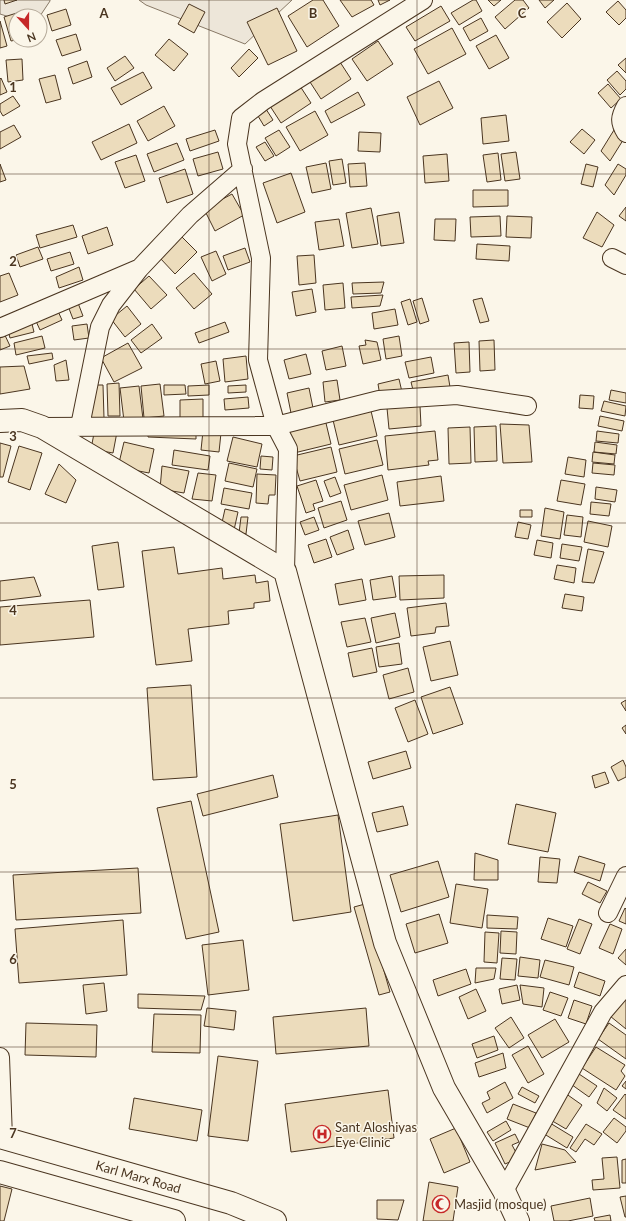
<svg xmlns="http://www.w3.org/2000/svg" width="626" height="1221" font-family="Lato,sans-serif">
	<style>
		.green { fill: #ede6d9; stroke: #887966 }
		.building { fill: #ecdcbc; stroke: #4a3520 }
		.lines { fill: none; stroke-linecap: round; stroke-linejoin: round }
		.street-casing { stroke: #4a3520; stroke-width: 20 }
		.secondary-casing { stroke: #4a3520; stroke-width: 24 }
		.street { stroke: #fbf6e9; stroke-width: 18 }
		.secondary { stroke: #fbf6e9; stroke-width: 22 }
		.grid { fill: none; stroke: #4a3520; stroke-width: 1; stroke-opacity: 0.55 }
		.labels { text-anchor: middle; dominant-baseline: central; stroke-width: 3; stroke-linejoin: round; paint-order: stroke }
		.poi-label { font-size: 13px; fill: #4a3520; stroke: #fbf6e9; text-anchor: start }
		.street-label { font-size: 13px; fill: #4a3520; stroke: #fbf6e9 }
		.grid-label { font-size: 13px; text-anchor: middle; font-weight: bold; fill: #4a3520; stroke: #fbf6e9; stroke-width: 3; stroke-linejoin: round; paint-order: stroke }
	</style>
	<rect width="100%" height="100%" fill="#fbf6e9"/>
	<!-- green -->
	<path class="green" d="M 0,0 L 50,0 L 50,1 L 40,16 L 16,16 L 16,19 L 0,14 Z
		M 139,0 L 292,0 L 245,44 L 146,5 Z"/>
	<!-- building -->
	<path class="building" d="M 4,0 L 17,0 L 5,4 Z
		M 313,0 L 323,0 L 339,26 L 307,47 L 288,16 Z
		M 340,0 L 371,0 L 374,5 L 352,17 Z
		M 378,0 L 390,0 L 380,5 Z
		M 473,0 L 476,0 L 482,11 L 459,25 L 451,13 Z
		M 488,0 L 501,0 L 494,6 Z
		M 515,0 L 523,0 L 529,8 L 505,29 L 495,17 Z
		M 539,0 L 554,0 L 545,8 Z
		M 618,1 L 626,10 L 626,18 L 619,25 L 606,12 Z
		M 567,3 L 581,19 L 562,38 L 547,22 Z
		M 189,4 L 205,12 L 194,33 L 178,24 Z
		M 441,6 L 450,21 L 415,41 L 406,27 Z
		M 277,8 L 297,51 L 268,65 L 247,22 Z
		M 66,9 L 71,25 L 52,31 L 47,15 Z
		M 20,12 L 21,16 L 16,16 L 16,40 L 11,41 L 4,17 Z
		M 481,18 L 488,31 L 470,41 L 463,28 Z
		M 0,21 L 7,46 L 0,48 Z
		M 452,28 L 466,54 L 428,74 L 414,49 Z
		M 76,34 L 81,50 L 62,56 L 56,40 Z
		M 496,35 L 509,58 L 489,69 L 476,46 Z
		M 169,39 L 188,54 L 174,71 L 155,55 Z
		M 378,41 L 393,64 L 367,81 L 352,59 Z
		M 249,49 L 258,58 L 239,77 L 231,68 Z
		M 125,56 L 134,68 L 115,81 L 107,68 Z
		M 626,58 L 626,73 L 618,65 Z
		M 22,59 L 23,80 L 8,82 L 6,60 Z
		M 87,61 L 92,77 L 73,84 L 68,68 Z
		M 340,62 L 351,79 L 321,99 L 310,82 Z
		M 617,71 L 626,81 L 626,89 L 620,95 L 607,80 Z
		M 143,72 L 152,88 L 121,105 L 111,88 Z
		M 55,75 L 61,99 L 46,103 L 39,79 Z
		M 1,78 L 7,92 L 0,95 L 0,79 Z
		M 439,81 L 453,108 L 420,125 L 407,97 Z
		M 608,84 L 621,99 L 611,108 L 598,93 Z
		M 300,86 L 311,103 L 281,123 L 270,106 Z
		M 358,92 L 365,105 L 331,123 L 325,111 Z
		M 13,96 L 20,106 L 3,116 L 0,111 L 0,104 Z
		M 164,106 L 175,126 L 148,141 L 137,121 Z
		M 264,106 L 273,120 L 264,126 L 255,111 Z
		M 315,111 L 328,135 L 300,151 L 286,127 Z
		M 506,115 L 509,141 L 483,144 L 481,118 Z
		M 129,124 L 137,143 L 101,160 L 92,142 Z
		M 14,125 L 21,137 L 0,149 L 0,132 Z
		M 582,129 L 595,140 L 584,154 L 570,142 Z
		M 215,130 L 219,141 L 190,151 L 186,139 Z
		M 279,130 L 290,147 L 276,156 L 265,138 Z
		M 614,130 L 625,137 L 610,161 L 601,151 Z
		M 359,132 L 381,133 L 380,152 L 358,151 Z
		M 265,142 L 274,156 L 265,161 L 256,147 Z
		M 177,143 L 184,160 L 154,172 L 147,154 Z
		M 218,152 L 223,169 L 198,176 L 193,159 Z
		M 516,152 L 520,179 L 505,181 L 501,154 Z
		M 498,153 L 501,180 L 487,182 L 483,155 Z
		M 447,154 L 449,181 L 425,183 L 423,156 Z
		M 136,155 L 145,181 L 125,188 L 115,162 Z
		M 342,159 L 346,183 L 333,185 L 329,161 Z
		M 326,163 L 331,189 L 312,193 L 306,167 Z
		M 365,163 L 367,186 L 350,187 L 348,164 Z
		M 0,164 L 6,180 L 0,182 Z
		M 586,164 L 598,167 L 593,187 L 581,184 Z
		M 618,164 L 626,169 L 626,175 L 614,195 L 605,185 Z
		M 185,169 L 193,194 L 167,203 L 159,178 Z
		M 291,173 L 305,212 L 277,223 L 263,183 Z
		M 473,190 L 508,190 L 508,206 L 473,207 Z
		M 232,194 L 244,215 L 215,231 L 204,209 Z
		M 626,207 L 626,221 L 619,216 Z
		M 371,208 L 378,244 L 352,248 L 346,213 Z
		M 399,212 L 404,243 L 381,246 L 377,216 Z
		M 597,212 L 614,225 L 602,247 L 583,238 Z
		M 500,216 L 501,236 L 471,237 L 470,217 Z
		M 507,216 L 532,217 L 531,238 L 506,237 Z
		M 339,219 L 344,246 L 319,250 L 315,222 Z
		M 435,219 L 456,219 L 455,241 L 434,240 Z
		M 73,225 L 77,237 L 40,248 L 36,235 Z
		M 107,227 L 113,245 L 88,254 L 82,236 Z
		M 181,236 L 197,252 L 175,274 L 160,258 Z
		M 477,244 L 510,246 L 509,261 L 476,259 Z
		M 38,247 L 43,259 L 20,267 L 16,255 Z
		M 245,248 L 250,262 L 228,270 L 223,256 Z
		M 216,251 L 226,274 L 212,281 L 201,257 Z
		M 70,252 L 74,264 L 51,271 L 47,259 Z
		M 314,255 L 316,283 L 299,285 L 297,256 Z
		M 79,267 L 83,280 L 59,288 L 56,277 Z
		M 9,273 L 18,295 L 0,302 L 0,276 Z
		M 194,273 L 212,294 L 194,309 L 176,288 Z
		M 149,276 L 167,295 L 151,309 L 134,289 Z
		M 384,282 L 381,293 L 353,294 L 352,283 Z
		M 343,283 L 345,308 L 325,310 L 323,285 Z
		M 312,289 L 316,312 L 296,316 L 292,292 Z
		M 383,295 L 380,306 L 352,308 L 351,297 Z
		M 422,298 L 429,321 L 420,324 L 413,301 Z
		M 482,298 L 489,321 L 480,323 L 473,300 Z
		M 410,299 L 417,322 L 408,325 L 401,302 Z
		M 78,303 L 83,316 L 73,319 L 68,306 Z
		M 127,306 L 141,324 L 125,337 L 111,319 Z
		M 57,309 L 62,320 L 40,330 L 35,319 Z
		M 395,309 L 398,325 L 374,329 L 372,313 Z
		M 31,320 L 34,332 L 10,338 L 7,326 Z
		M 225,322 L 229,332 L 199,343 L 195,333 Z
		M 87,324 L 89,338 L 74,340 L 72,326 Z
		M 152,324 L 162,338 L 141,353 L 131,340 Z
		M 3,331 L 10,346 L 0,350 L 0,332 Z
		M 42,336 L 45,348 L 16,355 L 14,343 Z
		M 399,336 L 402,356 L 386,359 L 383,339 Z
		M 365,340 L 377,342 L 381,360 L 363,364 L 359,346 L 366,345 Z
		M 494,340 L 495,370 L 480,371 L 479,341 Z
		M 469,342 L 470,372 L 456,373 L 454,343 Z
		M 128,343 L 142,368 L 114,382 L 101,358 Z
		M 342,346 L 346,366 L 326,370 L 322,351 Z
		M 52,353 L 53,359 L 29,364 L 27,356 Z
		M 306,354 L 311,374 L 289,379 L 284,360 Z
		M 246,356 L 248,379 L 225,382 L 223,359 Z
		M 431,357 L 434,373 L 409,378 L 405,362 Z
		M 66,360 L 69,380 L 56,381 L 54,365 Z
		M 216,361 L 220,381 L 205,384 L 201,364 Z
		M 24,366 L 30,389 L 0,394 L 0,367 Z
		M 448,375 L 450,387 L 414,394 L 411,382 Z
		M 399,379 L 402,392 L 380,396 L 378,384 Z
		M 337,380 L 340,400 L 325,402 L 323,382 Z
		M 119,383 L 120,416 L 108,416 L 107,384 Z
		M 160,384 L 164,416 L 144,418 L 141,386 Z
		M 89,385 L 103,385 L 104,418 L 90,418 Z
		M 164,385 L 185,385 L 186,394 L 164,395 Z
		M 209,385 L 209,395 L 188,396 L 188,386 Z
		M 246,385 L 246,392 L 228,393 L 228,386 Z
		M 139,386 L 143,419 L 124,421 L 120,388 Z
		M 309,388 L 313,408 L 291,413 L 287,393 Z
		M 611,390 L 626,393 L 626,403 L 609,400 Z
		M 580,395 L 594,396 L 593,409 L 579,408 Z
		M 248,397 L 249,408 L 225,410 L 224,399 Z
		M 203,399 L 203,423 L 180,424 L 180,400 Z
		M 604,401 L 626,406 L 625,416 L 601,411 Z
		M 420,406 L 421,426 L 389,429 L 387,408 Z
		M 371,411 L 377,436 L 339,445 L 333,420 Z
		M 600,416 L 624,421 L 622,431 L 598,426 Z
		M 325,419 L 331,444 L 294,453 L 287,428 Z
		M 500,424 L 529,425 L 532,462 L 503,463 Z
		M 496,426 L 497,461 L 475,462 L 474,427 Z
		M 470,427 L 471,463 L 449,464 L 448,428 Z
		M 95,428 L 117,432 L 113,453 L 91,449 Z
		M 148,430 L 196,432 L 196,439 L 148,437 Z
		M 203,431 L 221,433 L 219,452 L 201,450 Z
		M 435,431 L 438,460 L 428,461 L 429,465 L 388,470 L 385,436 Z
		M 597,431 L 619,434 L 618,443 L 596,441 Z
		M 233,437 L 262,444 L 257,467 L 227,461 Z
		M 377,440 L 383,465 L 345,474 L 339,449 Z
		M 124,442 L 154,449 L 149,473 L 118,467 Z
		M 595,442 L 617,445 L 616,454 L 594,452 Z
		M 0,443 L 11,446 L 3,477 L 0,477 Z
		M 19,446 L 42,453 L 30,490 L 8,482 Z
		M 331,447 L 337,472 L 300,481 L 293,456 Z
		M 174,450 L 210,456 L 208,470 L 172,465 Z
		M 593,452 L 615,455 L 614,464 L 592,462 Z
		M 261,456 L 273,457 L 272,470 L 260,469 Z
		M 568,457 L 586,460 L 584,477 L 565,474 Z
		M 229,463 L 257,469 L 253,487 L 225,481 Z
		M 593,463 L 615,465 L 614,475 L 592,473 Z
		M 59,464 L 76,480 L 66,503 L 45,494 Z
		M 162,466 L 189,471 L 184,493 L 160,489 Z
		M 198,473 L 216,475 L 212,501 L 192,499 Z
		M 257,474 L 276,475 L 275,495 L 269,495 L 268,504 L 256,503 Z
		M 382,475 L 388,500 L 351,510 L 344,485 Z
		M 441,476 L 444,501 L 400,506 L 397,482 Z
		M 335,477 L 341,493 L 330,497 L 324,481 Z
		M 316,480 L 323,501 L 313,504 L 315,510 L 306,513 L 297,486 Z
		M 561,480 L 585,484 L 581,505 L 557,501 Z
		M 596,487 L 617,490 L 615,502 L 595,499 Z
		M 224,488 L 252,493 L 249,509 L 221,504 Z
		M 341,501 L 347,520 L 324,528 L 318,508 Z
		M 591,502 L 611,504 L 609,516 L 590,514 Z
		M 545,508 L 564,512 L 560,539 L 541,536 Z
		M 225,509 L 238,512 L 234,530 L 221,527 Z
		M 520,510 L 532,510 L 532,517 L 520,517 Z
		M 389,513 L 395,537 L 365,545 L 358,521 Z
		M 567,515 L 583,517 L 581,537 L 564,535 Z
		M 241,517 L 248,517 L 246,534 L 239,533 Z
		M 314,517 L 319,530 L 305,535 L 300,522 Z
		M 588,521 L 612,526 L 608,547 L 584,542 Z
		M 518,522 L 531,525 L 528,539 L 515,537 Z
		M 348,530 L 354,549 L 337,555 L 330,537 Z
		M 326,539 L 332,557 L 314,563 L 308,545 Z
		M 537,540 L 553,543 L 551,558 L 534,555 Z
		M 118,542 L 124,587 L 98,590 L 92,546 Z
		M 562,544 L 582,547 L 579,561 L 560,558 Z
		M 174,547 L 178,574 L 222,568 L 223,579 L 255,575 L 256,583 L 268,581 L 270,601 L 254,603 L 254,608 L 228,611 L 229,624 L 188,629 L 192,661 L 156,665 L 142,551 Z
		M 588,549 L 604,552 L 594,583 L 582,582 Z
		M 557,565 L 576,568 L 574,583 L 554,579 Z
		M 444,575 L 444,598 L 400,600 L 399,576 Z
		M 392,576 L 396,597 L 373,600 L 370,580 Z
		M 34,577 L 41,596 L 0,601 L 0,581 Z
		M 362,579 L 366,600 L 339,605 L 335,584 Z
		M 565,594 L 584,597 L 582,611 L 562,608 Z
		M 90,600 L 94,637 L 0,645 L 0,607 Z
		M 446,603 L 449,626 L 436,627 L 435,633 L 411,636 L 407,608 Z
		M 395,613 L 400,637 L 376,643 L 371,618 Z
		M 365,618 L 371,642 L 347,647 L 341,622 Z
		M 450,641 L 458,675 L 431,681 L 423,647 Z
		M 399,643 L 402,664 L 379,667 L 376,647 Z
		M 372,648 L 377,672 L 353,677 L 348,653 Z
		M 408,668 L 414,692 L 389,699 L 383,675 Z
		M 191,685 L 197,777 L 153,780 L 147,688 Z
		M 450,687 L 463,724 L 433,734 L 421,697 Z
		M 415,700 L 428,734 L 408,742 L 395,708 Z
		M 626,700 L 626,711 L 621,703 Z
		M 626,725 L 626,734 L 622,728 Z
		M 406,751 L 411,768 L 373,779 L 368,762 Z
		M 623,760 L 626,767 L 626,777 L 618,781 L 611,767 Z
		M 605,772 L 609,783 L 595,788 L 592,776 Z
		M 273,775 L 278,797 L 203,816 L 197,794 Z
		M 191,801 L 219,932 L 186,939 L 157,808 Z
		M 516,804 L 556,813 L 548,852 L 508,844 Z
		M 403,806 L 408,825 L 377,832 L 372,813 Z
		M 338,815 L 351,912 L 293,921 L 280,824 Z
		M 475,853 L 498,860 L 498,880 L 474,880 Z
		M 579,856 L 605,864 L 600,881 L 574,872 Z
		M 540,857 L 560,859 L 557,883 L 538,882 Z
		M 438,861 L 449,897 L 401,912 L 390,875 Z
		M 138,868 L 141,913 L 16,920 L 13,875 Z
		M 588,882 L 607,891 L 600,903 L 582,894 Z
		M 456,884 L 488,889 L 482,928 L 450,923 Z
		M 365,904 L 390,992 L 379,995 L 354,907 Z
		M 625,908 L 626,909 L 626,924 L 619,921 Z
		M 439,914 L 448,943 L 415,953 L 406,924 Z
		M 487,915 L 518,917 L 517,929 L 487,928 Z
		M 548,918 L 573,926 L 566,947 L 541,939 Z
		M 579,919 L 592,924 L 580,954 L 567,949 Z
		M 123,920 L 127,975 L 19,983 L 15,929 Z
		M 610,924 L 622,929 L 613,954 L 599,948 Z
		M 501,931 L 517,932 L 516,954 L 500,953 Z
		M 485,932 L 499,933 L 497,963 L 484,962 Z
		M 243,940 L 249,990 L 208,995 L 202,945 Z
		M 626,949 L 626,965 L 618,958 Z
		M 520,957 L 540,960 L 538,978 L 518,976 Z
		M 502,958 L 517,959 L 515,980 L 500,979 Z
		M 545,960 L 574,967 L 569,985 L 540,977 Z
		M 476,968 L 496,968 L 494,979 L 475,983 Z
		M 466,969 L 471,984 L 438,996 L 433,980 Z
		M 579,972 L 605,981 L 600,996 L 574,987 Z
		M 104,983 L 107,1011 L 86,1014 L 83,985 Z
		M 517,985 L 520,1000 L 502,1004 L 499,989 Z
		M 520,985 L 544,988 L 542,1007 L 523,1004 Z
		M 476,989 L 486,1011 L 468,1019 L 459,997 Z
		M 550,992 L 568,998 L 561,1016 L 543,1010 Z
		M 138,994 L 205,996 L 201,1010 L 138,1008 Z
		M 626,997 L 626,1029 L 610,1016 Z
		M 574,1000 L 592,1006 L 586,1024 L 568,1018 Z
		M 207,1008 L 236,1011 L 234,1030 L 204,1026 Z
		M 366,1008 L 369,1046 L 276,1054 L 273,1017 Z
		M 154,1014 L 201,1015 L 200,1053 L 152,1052 Z
		M 511,1017 L 524,1038 L 509,1048 L 495,1028 Z
		M 555,1019 L 569,1042 L 542,1058 L 528,1035 Z
		M 26,1023 L 97,1025 L 96,1057 L 25,1055 Z
		M 609,1023 L 626,1035 L 626,1059 L 598,1039 Z
		M 494,1036 L 498,1050 L 477,1058 L 472,1044 Z
		M 528,1046 L 544,1074 L 528,1083 L 512,1055 Z
		M 596,1047 L 625,1065 L 621,1071 L 625,1076 L 616,1090 L 582,1068 Z
		M 503,1053 L 506,1068 L 479,1077 L 475,1063 Z
		M 218,1056 L 258,1061 L 248,1141 L 208,1136 Z
		M 576,1072 L 597,1086 L 589,1097 L 568,1082 Z
		M 626,1081 L 626,1089 L 622,1086 Z
		M 505,1082 L 513,1098 L 487,1113 L 482,1103 L 490,1099 L 487,1092 Z
		M 522,1087 L 539,1096 L 535,1103 L 518,1094 Z
		M 604,1088 L 617,1098 L 607,1111 L 597,1103 Z
		M 388,1090 L 394,1138 L 291,1152 L 285,1104 Z
		M 565,1093 L 582,1105 L 566,1129 L 549,1119 Z
		M 625,1094 L 626,1095 L 626,1119 L 613,1110 Z
		M 134,1098 L 202,1110 L 197,1141 L 129,1129 Z
		M 513,1104 L 536,1113 L 530,1128 L 507,1119 Z
		M 614,1118 L 626,1127 L 626,1131 L 617,1143 L 603,1132 Z
		M 506,1121 L 511,1130 L 493,1141 L 487,1132 Z
		M 550,1123 L 573,1137 L 567,1148 L 541,1132 Z
		M 586,1124 L 602,1134 L 594,1145 L 585,1139 L 576,1152 L 570,1148 Z
		M 456,1128 L 470,1162 L 444,1173 L 430,1139 Z
		M 515,1134 L 519,1142 L 512,1145 L 519,1158 L 505,1164 L 495,1143 Z
		M 542,1144 L 565,1150 L 576,1162 L 535,1170 Z
		M 617,1157 L 620,1188 L 593,1190 L 592,1180 L 604,1179 L 602,1158 Z
		M 626,1159 L 626,1183 L 622,1183 L 622,1160 Z
		M 429,1182 L 458,1187 L 453,1221 L 423,1221 Z
		M 0,1186 L 12,1189 L 4,1221 L 0,1221 Z
		M 626,1196 L 626,1217 L 625,1217 L 620,1197 Z
		M 590,1198 L 593,1216 L 568,1221 L 554,1221 L 551,1206 Z
		M 377,1200 L 404,1200 L 398,1220 L 377,1219 Z
		M 610,1215 L 611,1221 L 595,1221 L 594,1218 Z"/>
	<g class="lines">
		<defs>
			<path id="street" d="M 626,106 C 620,117 619,122 626,133
				M 612,258 L 626,265
				M 0,328 L 138,269
				M 80,426 L 100,327 L 111,305 L 139,269 L 190,215 L 243,169
				M 42,427 L 276,426 L 379,400 L 457,395 L 527,406
				M 285,571 L 288,449 L 276,426 L 258,360 L 261,258 L 237,144 L 241,118 L 263,101 L 423,0
				M 608,913 L 626,876
				M 0,1057 L 3,1138
				M 504,1191 L 603,1012 L 626,985"/>
			<g id="secondary">
				<path d="M 0,421 L 22,420 L 42,427 L 285,571 L 385,943 L 444,1088 L 504,1191 L 518,1221"/>
				<path id="s1" d="M 0,1137 L 231,1203 L 275,1221"/>
				<path d="M 0,1172 L 174,1221"/>
			</g>
		</defs>
		<!-- street casing -->
		<use href="#street" class="street-casing"/>
		<!-- secondary casing -->
		<use href="#secondary" class="secondary-casing"/>
		<!-- street -->
		<use href="#street" class="street"/>
		<!-- secondary -->
		<use href="#secondary" class="secondary"/>
	</g>
	<!-- grid -->
	<path class="grid" d="M 209,0 L 209,1221M 417,0 L 417,1221M 0,174 L 626,174M 0,349 L 626,349M 0,523 L 626,523M 0,698 L 626,698M 0,872 L 626,872M 0,1047 L 626,1047"/>
	<!-- icons -->
	<defs>
		<symbol id="hospital-ring" viewBox="-11 -11 22 22"><circle r="9.5" fill="#fbf6e9" stroke="#c62828" stroke-width="1.5"/><path d="M-5-5h3v3.5h4V-5h3V5h-3V1.5h-4V5h-3Z" fill="#c62828"/></symbol>
		<symbol id="mosque-ring" viewBox="-11 -11 22 22"><circle r="9.5" fill="#fbf6e9" stroke="#c62828" stroke-width="1.5"/><path d="M3.5-4.9A6 6 0 1 0 3.5 4.9A5 5 0 1 1 3.5-4.9Z" fill="#c62828"/></symbol>
	</defs>
	<g fill-rule="evenodd">
		<use href="#hospital-ring" x="312" y="1124" width="20" height="20"/>
		<use href="#mosque-ring" x="431" y="1194" width="20" height="20"/>
	</g>
	<g class="labels">
		<!-- poi labels -->
		<g class="poi-label">
			<text x="335" y="1127">Sant Aloshiyas<tspan x="335" dy="15">Eye Clinic</tspan></text>
			<text x="454" y="1204">Masjid (mosque)</text>
		</g>
		<!-- street labels -->
		<g class="street-label">
			<text stroke="none"><textPath href="#s1" startOffset="144">Karl Marx Road</textPath></text>
		</g>
	</g>
	<g class="grid-label">
		<text x="104" y="18">A</text>
		<text x="313" y="18">B</text>
		<text x="522" y="18">C</text>
		<text x="13" y="92">1</text>
		<text x="13" y="266">2</text>
		<text x="13" y="441">3</text>
		<text x="13" y="615">4</text>
		<text x="13" y="789">5</text>
		<text x="13" y="964">6</text>
		<text x="13" y="1138">7</text>
	</g>
	<!-- north arrow -->
	<g transform="translate(28 28) rotate(159)"><circle r="19" fill="#fbf6e9" stroke="#b4a999"/>
	<path d="M0-3L7 15L0 10L-7 15Z" fill="#c62828"/>
	<text y="-6" font-size="11" font-weight="bold" text-anchor="middle" fill="#4a3520">N</text>
	</g>
</svg>
